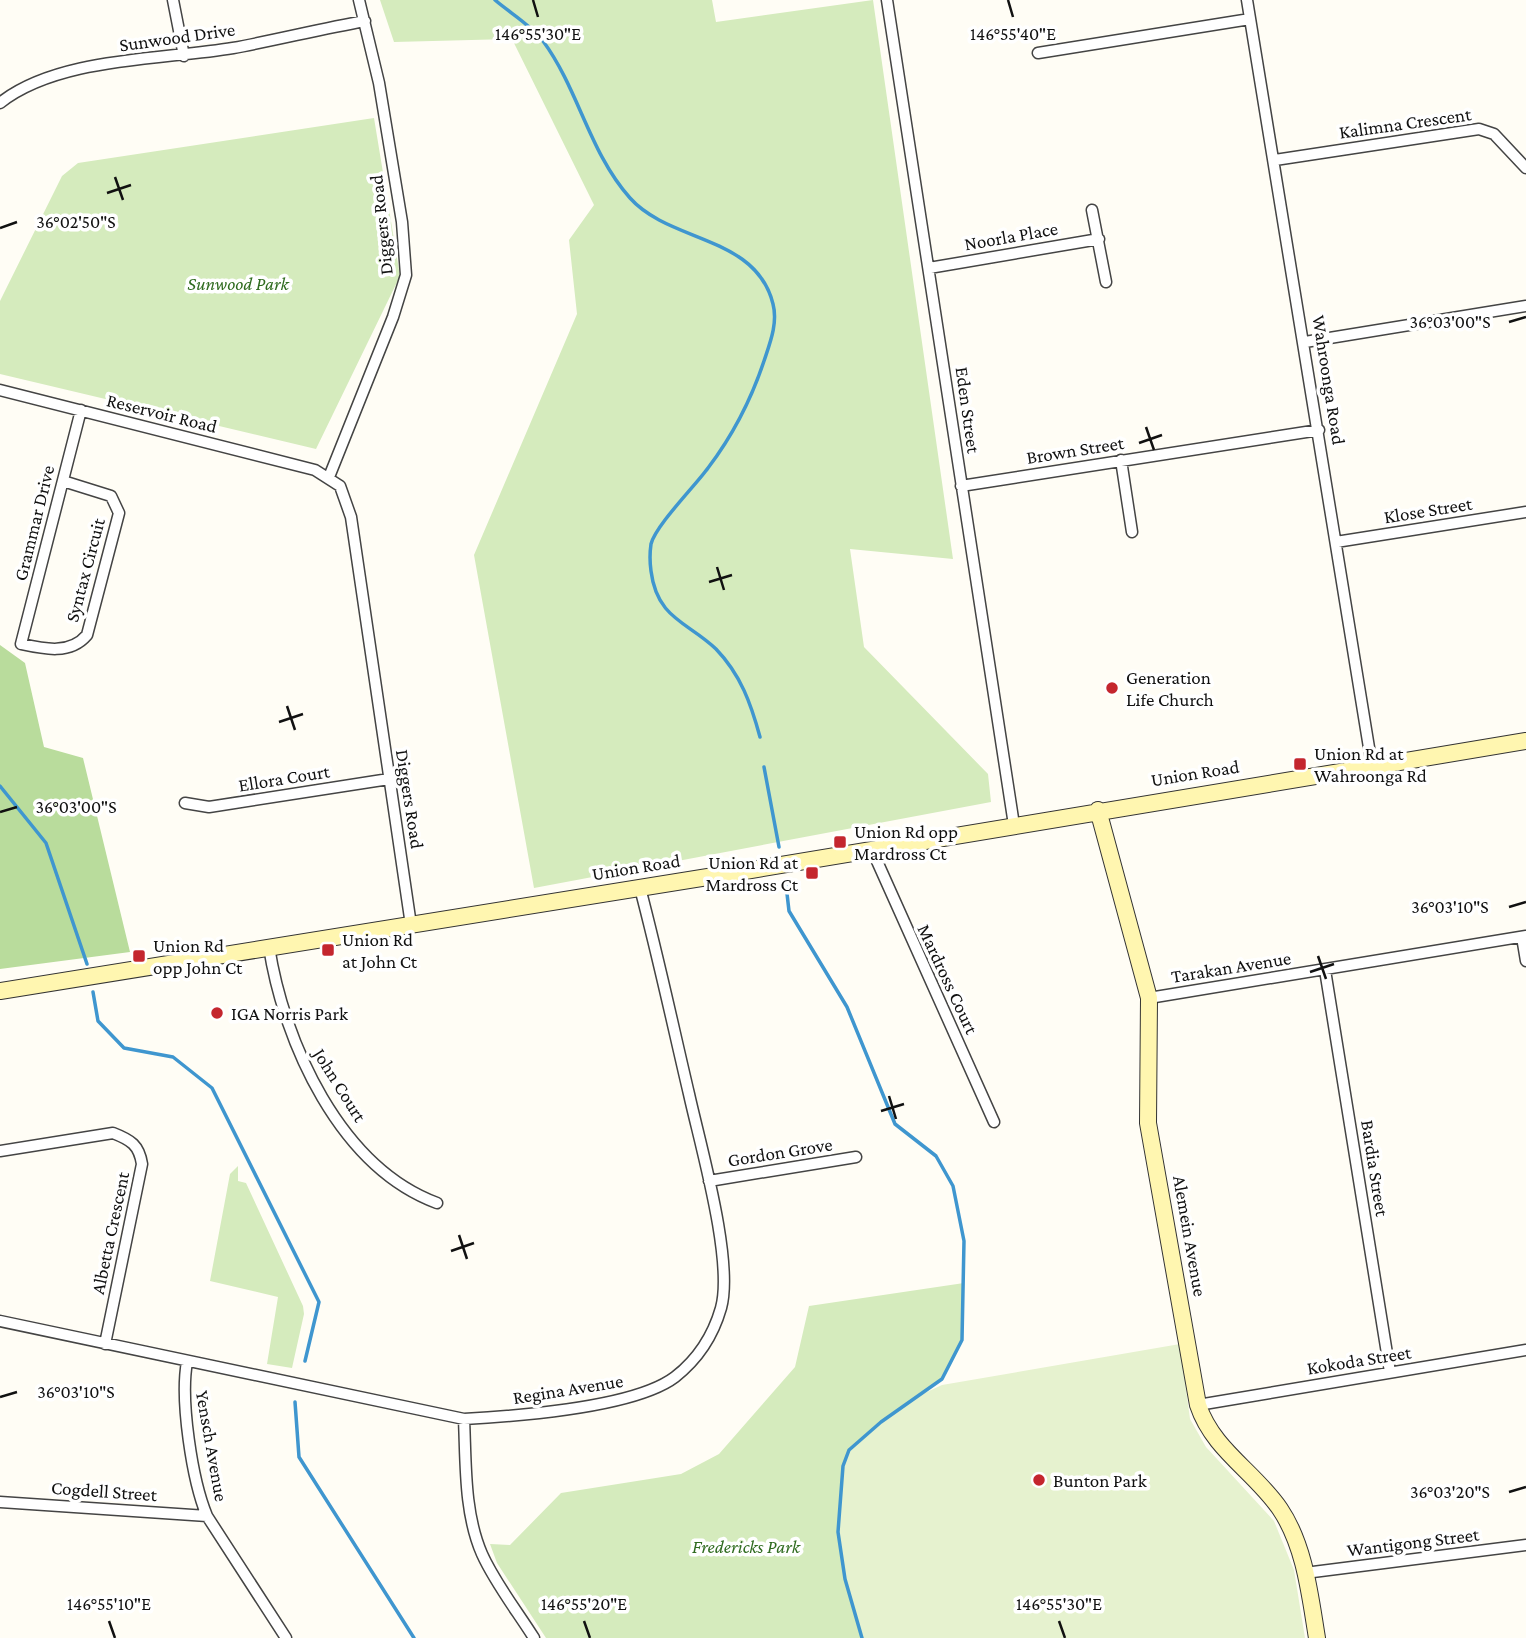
<svg xmlns="http://www.w3.org/2000/svg" width="1526" height="1638" font-family="'Crimson Pro',serif">
	<style>
		.green { fill: #d5ebbd }
		.forest { fill: #b9dc9c }
		.pitch { fill: #e6f2cf }
		.lines { fill: none; stroke-linecap: round; stroke-linejoin: round }
		.stream { stroke: #3f96cf; stroke-width: 3.5 }
		.street-casing { stroke: #444; stroke-width: 13 }
		.secondary-casing { stroke: #333; stroke-width: 18 }
		.street { stroke: #fff; stroke-width: 10 }
		.secondary { stroke: #fff6b0; stroke-width: 16 }
		.ticks { fill: none; stroke: #111; stroke-width: 2.5 }
		.poi-dot { fill: #c4262e; stroke: #fff; stroke-width: 2.5 }
		.labels { text-anchor: middle; dominant-baseline: central; stroke-width: 7; stroke-linejoin: round; paint-order: stroke }
		.street-label { font-size: 19px; fill: #111; stroke: #fff }
		.park-label { font-size: 19px; font-style: italic; fill: #2f6b1f; stroke: #fff }
		.poi-label { font-size: 19px; fill: #111; stroke: #fff; text-anchor: start }
		.ticks-label { font-size: 18px; text-anchor: middle; fill: #111; stroke: #fff; stroke-width: 7; stroke-linejoin: round; paint-order: stroke }
	</style>
	<rect width="100%" height="100%" fill="#fffdf5"/>
	<!-- green -->
	<path class="green" d="M 380,0 L 712,0 L 716,22 L 873,0 L 953,559 L 850,549 L 864,647 L 988,774 L 991,802 L 534,888 L 474,555 L 577,314 L 569,240 L 594,205 L 512,39 L 394,42 Z
		M 374,118 L 400,276 L 316,449 L 0,374 L 0,301 L 62,176 L 78,163 Z
		M 238,1166 L 238,1181 L 246,1183 L 303,1306 L 304,1314 L 292,1368 L 267,1364 L 278,1297 L 210,1281 L 230,1174 Z
		M 964,1283 L 961,1340 L 942,1379 L 881,1422 L 838,1533 L 845,1579 L 862,1638 L 546,1638 L 497,1563 L 490,1544 L 510,1545 L 561,1493 L 681,1474 L 719,1454 L 795,1367 L 809,1306 Z"/>
	<!-- forest -->
	<path class="forest" d="M 0,645 L 25,663 L 44,747 L 83,758 L 130,952 L 0,969 Z"/>
	<!-- pitch -->
	<path class="pitch" d="M 1180,1344 L 1190,1419 L 1206,1447 L 1274,1521 L 1294,1570 L 1305,1638 L 862,1638 L 845,1579 L 838,1532 L 843,1466 L 849,1450 L 881,1422 L 916,1397 L 942,1385 Z"/>
	<g class="lines">
		<!-- stream -->
		<path class="stream" d="M 495,0 C 510,13 531,25 543,41 C 579,90 589,152 630,198 C 670,243 756,235 773,304 C 778,323 770,343 764,361 C 751,400 733,435 708,468 C 695,486 656,525 651,544 C 650,551 650,564 651,571 C 657,619 688,622 716,649 C 741,675 751,704 760,737
			M 764,767 L 779,847
			M 0,786 L 46,843 L 87,964
			M 786,885 L 789,911 L 847,1007 L 895,1124 L 936,1156 L 953,1186 L 964,1241 L 962,1340 L 942,1379 L 881,1422 L 849,1450 L 843,1466 L 838,1532 L 845,1579 L 862,1638
			M 93,992 L 98,1021 L 124,1048 L 173,1057 L 212,1088 L 319,1302 L 305,1361
			M 295,1402 L 299,1457 L 414,1638"/>
		<defs>
			<path id="street" d="M 173,0 L 184,56
				M 887,0 L 1014,825
				M 1247,0 L 1372,766
				M 1038,53 L 1250,19
				M 0,103 C 58,57 162,60 233,48 C 277,40 320,29 365,21
				M 1275,160 L 1479,129 L 1494,134 L 1526,168
				M 1092,210 L 1106,282
				M 929,268 L 1099,239
				M 1305,342 L 1526,306
				M 0,390 L 315,470 L 340,486 L 351,517 L 411,925
				M 1121,460 L 1132,532
				M 329,477 L 393,317 L 406,275 L 402,222 L 379,83 L 359,0
				M 63,481 L 111,496 L 119,513 L 87,635 C 70,655 44,649 21,644 L 81,410
				M 961,486 L 1319,430
				M 1336,542 L 1526,512
				M 185,803 L 209,807 L 389,779
				M 872,850 L 994,1122
				M 1522,937 L 1526,961
				M 269,947 C 284,1043 340,1167 437,1203
				M 1325,970 L 1390,1372
				M 1149,998 L 1526,936
				M 0,1151 L 113,1133 C 131,1140 139,1145 142,1164 L 105,1344
				M 709,1181 L 856,1157
				M 0,1321 L 464,1419 C 517,1416 634,1408 675,1377 C 698,1359 713,1336 721,1308 C 734,1261 700,1144 689,1094 C 673,1026 658,956 640,888
				M 187,1362 C 180,1400 192,1480 207,1516 L 286,1638
				M 1198,1405 L 1526,1350
				M 464,1419 C 466,1463 464,1513 482,1554 C 495,1583 517,1611 534,1638
				M 0,1502 L 207,1516
				M 1305,1573 L 1526,1545"/>
			<path id="secondary" d="M 1098,810 L 1149,998 L 1148,1123 L 1198,1405 C 1213,1450 1254,1471 1280,1509 C 1305,1546 1310,1596 1317,1638
				M 0,991 L 745,871 L 1526,741"/>
		</defs>
		<!-- street casing -->
		<use href="#street" class="street-casing"/>
		<!-- secondary casing -->
		<use href="#secondary" class="secondary-casing"/>
		<!-- street -->
		<use href="#street" class="street"/>
		<!-- secondary -->
		<use href="#secondary" class="secondary"/>
	</g>
	<!-- ticks -->
	<path class="ticks" d="M 533,0 L 538,17M 1008,0 L 1013,17M 115,177 L 123,200M 107,193 L 131,185M 0,228 L 17,222M 1509,322 L 1526,317M 1146,427 L 1154,450M 1139,443 L 1162,435M 717,567 L 724,590M 709,582 L 732,575M 287,706 L 295,730M 279,722 L 303,714M 0,812 L 17,807M 1509,907 L 1526,902M 1318,956 L 1326,979M 1310,972 L 1334,964M 889,1096 L 896,1119M 881,1111 L 904,1104M 459,1235 L 467,1259M 451,1251 L 474,1243M 0,1397 L 17,1392M 1509,1492 L 1526,1487M 109,1621 L 115,1638M 584,1621 L 590,1638M 1059,1621 L 1065,1638"/>
	<!-- markers -->
	<g class="poi-dot">
		<circle cx="1112" cy="688" r="7"/>
		<rect x="1293" y="757" width="14" height="14" rx="3.5"/>
		<rect x="833" y="835" width="14" height="14" rx="3.5"/>
		<rect x="805" y="866" width="14" height="14" rx="3.5"/>
		<rect x="321" y="943" width="14" height="14" rx="3.5"/>
		<rect x="132" y="949" width="14" height="14" rx="3.5"/>
		<circle cx="217" cy="1013" r="7"/>
		<circle cx="1039" cy="1480" r="7"/>
	</g>
	<g class="labels">
		<!-- street labels -->
		<g class="street-label">
			<text transform="translate(177 37) rotate(-8)">Sunwood Drive</text>
			<text transform="translate(1405 123) rotate(-8)">Kalimna Crescent</text>
			<text transform="translate(381 225) rotate(-96)">Diggers Road</text>
			<text transform="translate(1011 236) rotate(-10)">Noorla Place</text>
			<text transform="translate(1329 380) rotate(81)">Wahroonga Road</text>
			<text transform="translate(968 410) rotate(82)">Eden Street</text>
			<text transform="translate(162 413) rotate(14)">Reservoir Road</text>
			<text transform="translate(1075 450) rotate(-9)">Brown Street</text>
			<text transform="translate(1428 510) rotate(-9)">Klose Street</text>
			<text transform="translate(34 523) rotate(-76)">Grammar Drive</text>
			<text transform="translate(85 570) rotate(-75)">Syntax Circuit</text>
			<text transform="translate(1195 773) rotate(-9)">Union Road</text>
			<text transform="translate(284 778) rotate(-9)">Ellora Court</text>
			<text transform="translate(410 799) rotate(81)">Diggers Road</text>
			<text transform="translate(636 867) rotate(-9)">Union Road</text>
			<text transform="translate(1231 967) rotate(-9)">Tarakan Avenue</text>
			<text transform="translate(948 979) rotate(65)">Mardross Court</text>
			<text transform="translate(340 1085) rotate(58)">John Court</text>
			<text transform="translate(780 1152) rotate(-9)">Gordon Grove</text>
			<text transform="translate(1375 1168) rotate(81)">Bardia Street</text>
			<text transform="translate(110 1233) rotate(-78)">Albetta Crescent</text>
			<text transform="translate(1190 1236) rotate(80)">Alemein Avenue</text>
			<text transform="translate(1359 1360) rotate(-9)">Kokoda Street</text>
			<text transform="translate(568 1389) rotate(-9)">Regina Avenue</text>
			<text transform="translate(212 1446) rotate(80)">Yensch Avenue</text>
			<text transform="translate(104 1491) rotate(4)">Cogdell Street</text>
			<text transform="translate(1413 1542) rotate(-7)">Wantigong Street</text>
		</g>
		<!-- park labels -->
		<g class="park-label">
			<text x="238" y="283">Sunwood Park</text>
			<text x="746" y="1546">Fredericks Park</text>
		</g>
		<!-- poi labels -->
		<g class="poi-label">
			<text x="1126" y="677">Generation<tspan x="1126" dy="22">Life Church</tspan></text>
			<text x="1314" y="753">Union Rd at<tspan x="1314" dy="22">Wahroonga Rd</tspan></text>
			<text x="854" y="831">Union Rd opp<tspan x="854" dy="22">Mardross Ct</tspan></text>
			<text x="798" y="862" text-anchor="end">Union Rd at<tspan x="798" dy="22">Mardross Ct</tspan></text>
			<text x="342" y="939">Union Rd<tspan x="342" dy="22">at John Ct</tspan></text>
			<text x="153" y="945">Union Rd<tspan x="153" dy="22">opp John Ct</tspan></text>
			<text x="231" y="1013">IGA Norris Park</text>
			<text x="1053" y="1480">Bunton Park</text>
		</g>
	</g>
	<g class="ticks-label">
		<text x="538" y="40">146°55'30"E</text>
		<text x="1013" y="40">146°55'40"E</text>
		<text x="76" y="228">36°02'50"S</text>
		<text x="1450" y="328">36°03'00"S</text>
		<text x="76" y="813">36°03'00"S</text>
		<text x="1450" y="913">36°03'10"S</text>
		<text x="76" y="1398">36°03'10"S</text>
		<text x="1450" y="1498">36°03'20"S</text>
		<text x="109" y="1610">146°55'10"E</text>
		<text x="584" y="1610">146°55'20"E</text>
		<text x="1059" y="1610">146°55'30"E</text>
	</g>
</svg>
